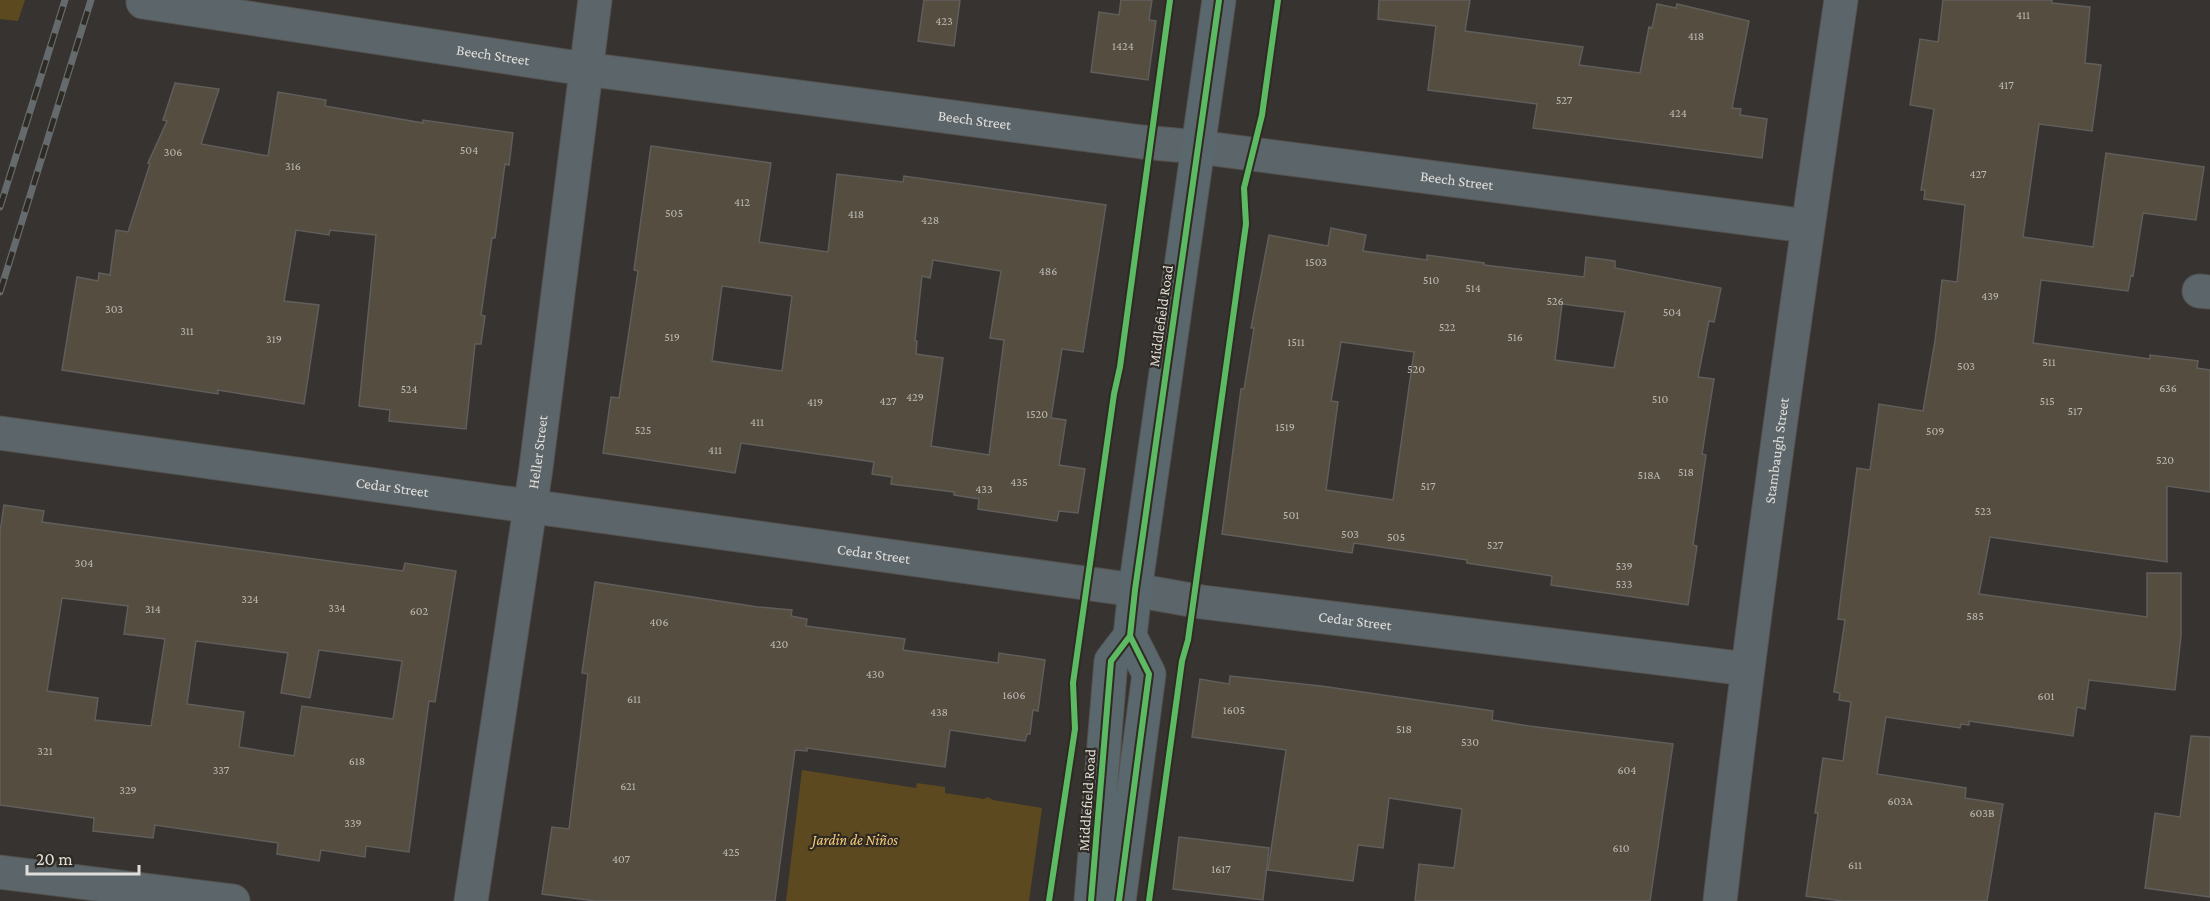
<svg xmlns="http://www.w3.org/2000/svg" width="2210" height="901" font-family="'Crimson Pro',serif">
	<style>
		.green { fill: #5d4920 }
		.building { fill: #544d40; stroke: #605e5b; stroke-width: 1.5; fill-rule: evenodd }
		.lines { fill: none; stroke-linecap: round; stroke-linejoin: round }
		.minor-casing { stroke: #54524f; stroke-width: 35 }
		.tertiary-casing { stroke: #54524f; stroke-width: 35 }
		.secondary-casing { stroke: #54524f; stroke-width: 35 }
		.minor { stroke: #5c656a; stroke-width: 33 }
		.tertiary { stroke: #5c656a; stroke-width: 33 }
		.secondary { stroke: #5a686e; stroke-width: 33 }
		.rail-casing { stroke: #656b6d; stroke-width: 7 }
		.rail { stroke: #2f2a23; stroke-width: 4.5; stroke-dasharray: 14; stroke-linecap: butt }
		.cycleway-casing { stroke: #2f2a23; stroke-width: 10 }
		.cycleway { stroke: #5cba63; stroke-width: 6 }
		.labels { text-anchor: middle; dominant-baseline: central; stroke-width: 4.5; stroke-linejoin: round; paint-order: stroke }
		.number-label { font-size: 12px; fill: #bdbab3 }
		.street-label { font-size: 15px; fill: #e0ded9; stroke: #2f2a23 }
		.park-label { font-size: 15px; font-style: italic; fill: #f9cc78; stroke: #2f2a23 }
	</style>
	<rect width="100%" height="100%" fill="#363330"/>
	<!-- green -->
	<path class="green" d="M 0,0 L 25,0 L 18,21 L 0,19 Z
		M 802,770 L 916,788 L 917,783 L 945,787 L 945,793 L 984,799 L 987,797 L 993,800 L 1042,808 L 1029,901 L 786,901 Z"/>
	<!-- building -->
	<path class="building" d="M 924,0 L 960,0 L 954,46 L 918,41 Z
		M 1121,0 L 1152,0 L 1149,20 L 1156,21 L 1148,80 L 1091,72 L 1099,12 L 1119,15 Z
		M 1379,0 L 1470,0 L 1465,31 L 1583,47 L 1579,65 L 1640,73 L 1649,27 L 1652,28 L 1657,4 L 1676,8 L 1677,4 L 1749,21 L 1732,108 L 1741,109 L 1740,115 L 1767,119 L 1762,158 L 1533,128 L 1537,104 L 1428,90 L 1436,26 L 1378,19 Z
		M 1943,0 L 2052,0 L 2052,3 L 2090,7 L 2085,63 L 2101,65 L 2092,131 L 2039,124 L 2023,237 L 2093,247 L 2106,153 L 2204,167 L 2196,220 L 2143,213 L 2133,276 L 2131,275 L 2128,291 L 2041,280 L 2033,343 L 2150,359 L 2150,355 L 2198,361 L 2197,368 L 2210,370 L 2210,492 L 2167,486 L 2167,562 L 1990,537 L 1979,594 L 2147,617 L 2147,573 L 2181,573 L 2181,636 L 2175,690 L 2089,680 L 2085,709 L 2077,707 L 2073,736 L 1969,721 L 1969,725 L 1961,724 L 1960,728 L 1886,717 L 1877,774 L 1966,788 L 1965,798 L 2003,804 L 1987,901 L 1842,901 L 1806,896 L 1818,813 L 1815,813 L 1823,758 L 1843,761 L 1851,702 L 1839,700 L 1840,693 L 1834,692 L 1845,620 L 1838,619 L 1857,468 L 1870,470 L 1879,404 L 1923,411 L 1935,341 L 1942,280 L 1957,282 L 1965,205 L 1924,199 L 1925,190 L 1921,190 L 1934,109 L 1910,105 L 1920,39 L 1938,42 Z
		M 175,83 L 219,89 L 201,144 L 268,156 L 278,92 L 326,100 L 325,106 L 423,123 L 423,120 L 513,133 L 509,165 L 505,164 L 495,238 L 492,238 L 481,315 L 485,316 L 481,344 L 475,344 L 466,429 L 389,421 L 390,410 L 359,406 L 376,235 L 330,230 L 329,235 L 296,230 L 284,301 L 319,305 L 304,404 L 218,390 L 218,394 L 62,370 L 77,277 L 98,281 L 99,273 L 110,275 L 116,230 L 128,232 L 150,164 L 148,163 L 167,121 L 163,120 Z
		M 651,146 L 771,163 L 759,242 L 828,252 L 837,174 L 903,182 L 904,176 L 1106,205 L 1083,352 L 1062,349 L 1051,418 L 1066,420 L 1059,465 L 1085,469 L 1078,513 L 1059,511 L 1057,521 L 978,509 L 979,499 L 954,495 L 954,492 L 891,484 L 892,477 L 872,474 L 874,462 L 741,443 L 735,473 L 603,453 L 611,397 L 619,398 L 638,271 L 634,270 ZM 933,260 L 1001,271 L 990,338 L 1004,340 L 989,455 L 931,446 L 943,358 L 916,354 L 917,341 L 915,341 L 922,276 L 930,278 ZM 722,286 L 792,296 L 782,371 L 712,361 Z
		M 1331,228 L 1366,235 L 1363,251 L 1427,260 L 1427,255 L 1484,263 L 1484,265 L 1584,277 L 1586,257 L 1615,261 L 1615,268 L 1721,288 L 1714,322 L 1709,321 L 1698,377 L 1714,379 L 1702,454 L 1706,455 L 1693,545 L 1697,546 L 1688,605 L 1551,585 L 1552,576 L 1467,563 L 1467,560 L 1354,543 L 1352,553 L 1222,534 L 1241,389 L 1244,389 L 1254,328 L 1251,328 L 1269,235 L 1328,246 ZM 1562,304 L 1625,312 L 1614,368 L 1555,360 ZM 1341,342 L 1414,352 L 1393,500 L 1326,490 L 1338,402 L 1331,401 Z
		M 4,505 L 44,511 L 42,522 L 403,571 L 405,563 L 456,571 L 435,702 L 429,701 L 409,852 L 366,846 L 365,857 L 321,850 L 319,861 L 277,854 L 278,843 L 155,825 L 153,838 L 93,831 L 94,818 L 0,805 L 0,532 ZM 62,598 L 128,606 L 124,634 L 165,639 L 151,726 L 95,720 L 98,698 L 47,691 ZM 196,641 L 288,653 L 281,693 L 310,698 L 319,650 L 402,661 L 393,719 L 302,706 L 294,756 L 239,747 L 244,712 L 187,704 Z
		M 595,582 L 758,607 L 792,610 L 791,616 L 807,619 L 806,626 L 905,639 L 903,650 L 998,663 L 999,653 L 1045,660 L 1038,711 L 1033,710 L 1030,734 L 1027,734 L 1025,741 L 950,730 L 945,767 L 807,748 L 807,751 L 795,750 L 775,901 L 595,901 L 542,894 L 552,827 L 569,829 L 588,674 L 582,673 Z
		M 1230,676 L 1321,686 L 1493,711 L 1492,720 L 1529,726 L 1673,744 L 1650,901 L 1415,901 L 1419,864 L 1454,868 L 1462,809 L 1389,798 L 1383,848 L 1358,845 L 1353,881 L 1268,870 L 1286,750 L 1192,737 L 1200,679 L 1229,684 Z
		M 2191,736 L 2210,737 L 2210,897 L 2145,888 L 2155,813 L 2180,817 Z
		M 1179,837 L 1269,848 L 1263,900 L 1173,889 Z"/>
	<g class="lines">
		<defs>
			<g id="minor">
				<path id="s1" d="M 143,2 L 585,69 L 1142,142 L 1198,147 L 1807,226"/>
				<path d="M 2199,291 L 2210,292"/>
				<path id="s2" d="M 0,433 L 1135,590 L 1202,602 L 1747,669"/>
				<path id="s3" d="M 471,901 L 536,468 L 595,0"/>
				<path id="s4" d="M 1720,901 C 1754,600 1797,300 1841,0"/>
			</g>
			<path id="tertiary" d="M 0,872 L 233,901"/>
			<path id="secondary" d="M 1091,901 L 1111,661 L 1130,636 L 1135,590 L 1219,0
				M 1119,901 L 1149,674 L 1130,636"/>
		</defs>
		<!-- minor casing -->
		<use href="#minor" class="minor-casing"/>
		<!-- tertiary casing -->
		<use href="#tertiary" class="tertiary-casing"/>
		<!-- secondary casing -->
		<use href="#secondary" class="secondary-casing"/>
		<!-- minor -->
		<use href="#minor" class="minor"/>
		<!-- tertiary -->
		<use href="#tertiary" class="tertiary"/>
		<!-- secondary -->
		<use href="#secondary" class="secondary"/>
		<defs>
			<path id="rail" d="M 0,207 L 65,0
				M 0,292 L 91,0"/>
		</defs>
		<!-- rail casing -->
		<use href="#rail" class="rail-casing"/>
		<!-- rail -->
		<use href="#rail" class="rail"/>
		<defs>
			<path id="cycleway" d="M 1049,901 L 1075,729 L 1073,683 L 1114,394 L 1120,367 L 1170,0
				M 1091,901 L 1111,661 L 1130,636 L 1135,590 L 1219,0
				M 1119,901 L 1149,674 L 1130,636
				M 1149,901 L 1182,661 L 1188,640 L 1246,224 L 1244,188 L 1262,115 L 1278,0"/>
		</defs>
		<!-- cycleway casing -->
		<use href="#cycleway" class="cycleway-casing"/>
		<!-- cycleway -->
		<use href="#cycleway" class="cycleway"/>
	</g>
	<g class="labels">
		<!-- number labels -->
		<g class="number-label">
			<text x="2023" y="15">411</text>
			<text x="944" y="21">423</text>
			<text x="1696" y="36">418</text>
			<text x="1123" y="46">1424</text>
			<text x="2006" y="85">417</text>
			<text x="1564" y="100">527</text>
			<text x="1678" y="113">424</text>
			<text x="469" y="150">504</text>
			<text x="173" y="152">306</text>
			<text x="293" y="166">316</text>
			<text x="1978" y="174">427</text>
			<text x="742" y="202">412</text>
			<text x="674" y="213">505</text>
			<text x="856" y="214">418</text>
			<text x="930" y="220">428</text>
			<text x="1316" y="262">1503</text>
			<text x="1048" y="271">486</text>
			<text x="1431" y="280">510</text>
			<text x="1473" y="288">514</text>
			<text x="1990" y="296">439</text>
			<text x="1555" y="301">526</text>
			<text x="114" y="309">303</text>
			<text x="1672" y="312">504</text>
			<text x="1447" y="327">522</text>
			<text x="187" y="331">311</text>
			<text x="672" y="337">519</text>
			<text x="1515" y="337">516</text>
			<text x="274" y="339">319</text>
			<text x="1296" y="342">1511</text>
			<text x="2049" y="362">511</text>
			<text x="1966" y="366">503</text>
			<text x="1416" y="369">520</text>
			<text x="2168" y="388">636</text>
			<text x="409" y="389">524</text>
			<text x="915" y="397">429</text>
			<text x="1660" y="399">510</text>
			<text x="888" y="401">427</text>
			<text x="2047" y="401">515</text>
			<text x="815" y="402">419</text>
			<text x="2075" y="411">517</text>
			<text x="1037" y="414">1520</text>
			<text x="757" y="422">411</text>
			<text x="1285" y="427">1519</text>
			<text x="643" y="430">525</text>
			<text x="1935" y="431">509</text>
			<text x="715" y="450">411</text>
			<text x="2165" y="460">520</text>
			<text x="1686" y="472">518</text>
			<text x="1649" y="475">518A</text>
			<text x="1019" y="482">435</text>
			<text x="1428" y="486">517</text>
			<text x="984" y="489">433</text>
			<text x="1983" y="511">523</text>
			<text x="1291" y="515">501</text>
			<text x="1350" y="534">503</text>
			<text x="1396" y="537">505</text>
			<text x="1495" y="545">527</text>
			<text x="84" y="563">304</text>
			<text x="1624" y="566">539</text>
			<text x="1624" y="584">533</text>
			<text x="250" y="599">324</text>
			<text x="337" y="608">334</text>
			<text x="153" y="609">314</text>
			<text x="419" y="611">602</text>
			<text x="1975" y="616">585</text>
			<text x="659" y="622">406</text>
			<text x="779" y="644">420</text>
			<text x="875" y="674">430</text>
			<text x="1014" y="695">1606</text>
			<text x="2046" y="696">601</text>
			<text x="634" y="699">611</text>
			<text x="1234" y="710">1605</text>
			<text x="939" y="712">438</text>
			<text x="1404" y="729">518</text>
			<text x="1470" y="742">530</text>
			<text x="45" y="751">321</text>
			<text x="357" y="761">618</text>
			<text x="221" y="770">337</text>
			<text x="1627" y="770">604</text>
			<text x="628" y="786">621</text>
			<text x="128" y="790">329</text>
			<text x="1900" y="801">603A</text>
			<text x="1982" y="813">603B</text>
			<text x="353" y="823">339</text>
			<text x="1621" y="848">610</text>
			<text x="731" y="852">425</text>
			<text x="621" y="859">407</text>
			<text x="1855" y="865">611</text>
			<text x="1221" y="869">1617</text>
		</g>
		<!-- street labels -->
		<g class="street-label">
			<text stroke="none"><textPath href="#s1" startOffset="354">Beech Street</textPath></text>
			<text stroke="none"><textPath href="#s1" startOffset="840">Beech Street</textPath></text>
			<text stroke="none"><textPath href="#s1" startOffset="1326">Beech Street</textPath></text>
			<text transform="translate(1161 316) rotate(-82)">Middlefield Road</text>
			<text stroke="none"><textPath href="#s4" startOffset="454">Stambaugh Street</textPath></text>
			<text stroke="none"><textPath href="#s3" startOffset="454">Heller Street</textPath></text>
			<text stroke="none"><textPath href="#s2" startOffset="396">Cedar Street</textPath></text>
			<text stroke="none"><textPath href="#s2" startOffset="882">Cedar Street</textPath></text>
			<text stroke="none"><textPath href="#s2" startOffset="1368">Cedar Street</textPath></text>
			<text transform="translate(1087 800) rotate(-86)">Middlefield Road</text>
		</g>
		<!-- park labels -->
		<g class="park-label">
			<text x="855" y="840">Jardin de Niños</text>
		</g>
	</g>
	<!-- scale -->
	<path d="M27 865v9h112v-9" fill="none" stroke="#e0ded9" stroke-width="3"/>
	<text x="36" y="865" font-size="18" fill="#e0ded9" stroke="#2f2a23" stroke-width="4.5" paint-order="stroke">20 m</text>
</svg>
